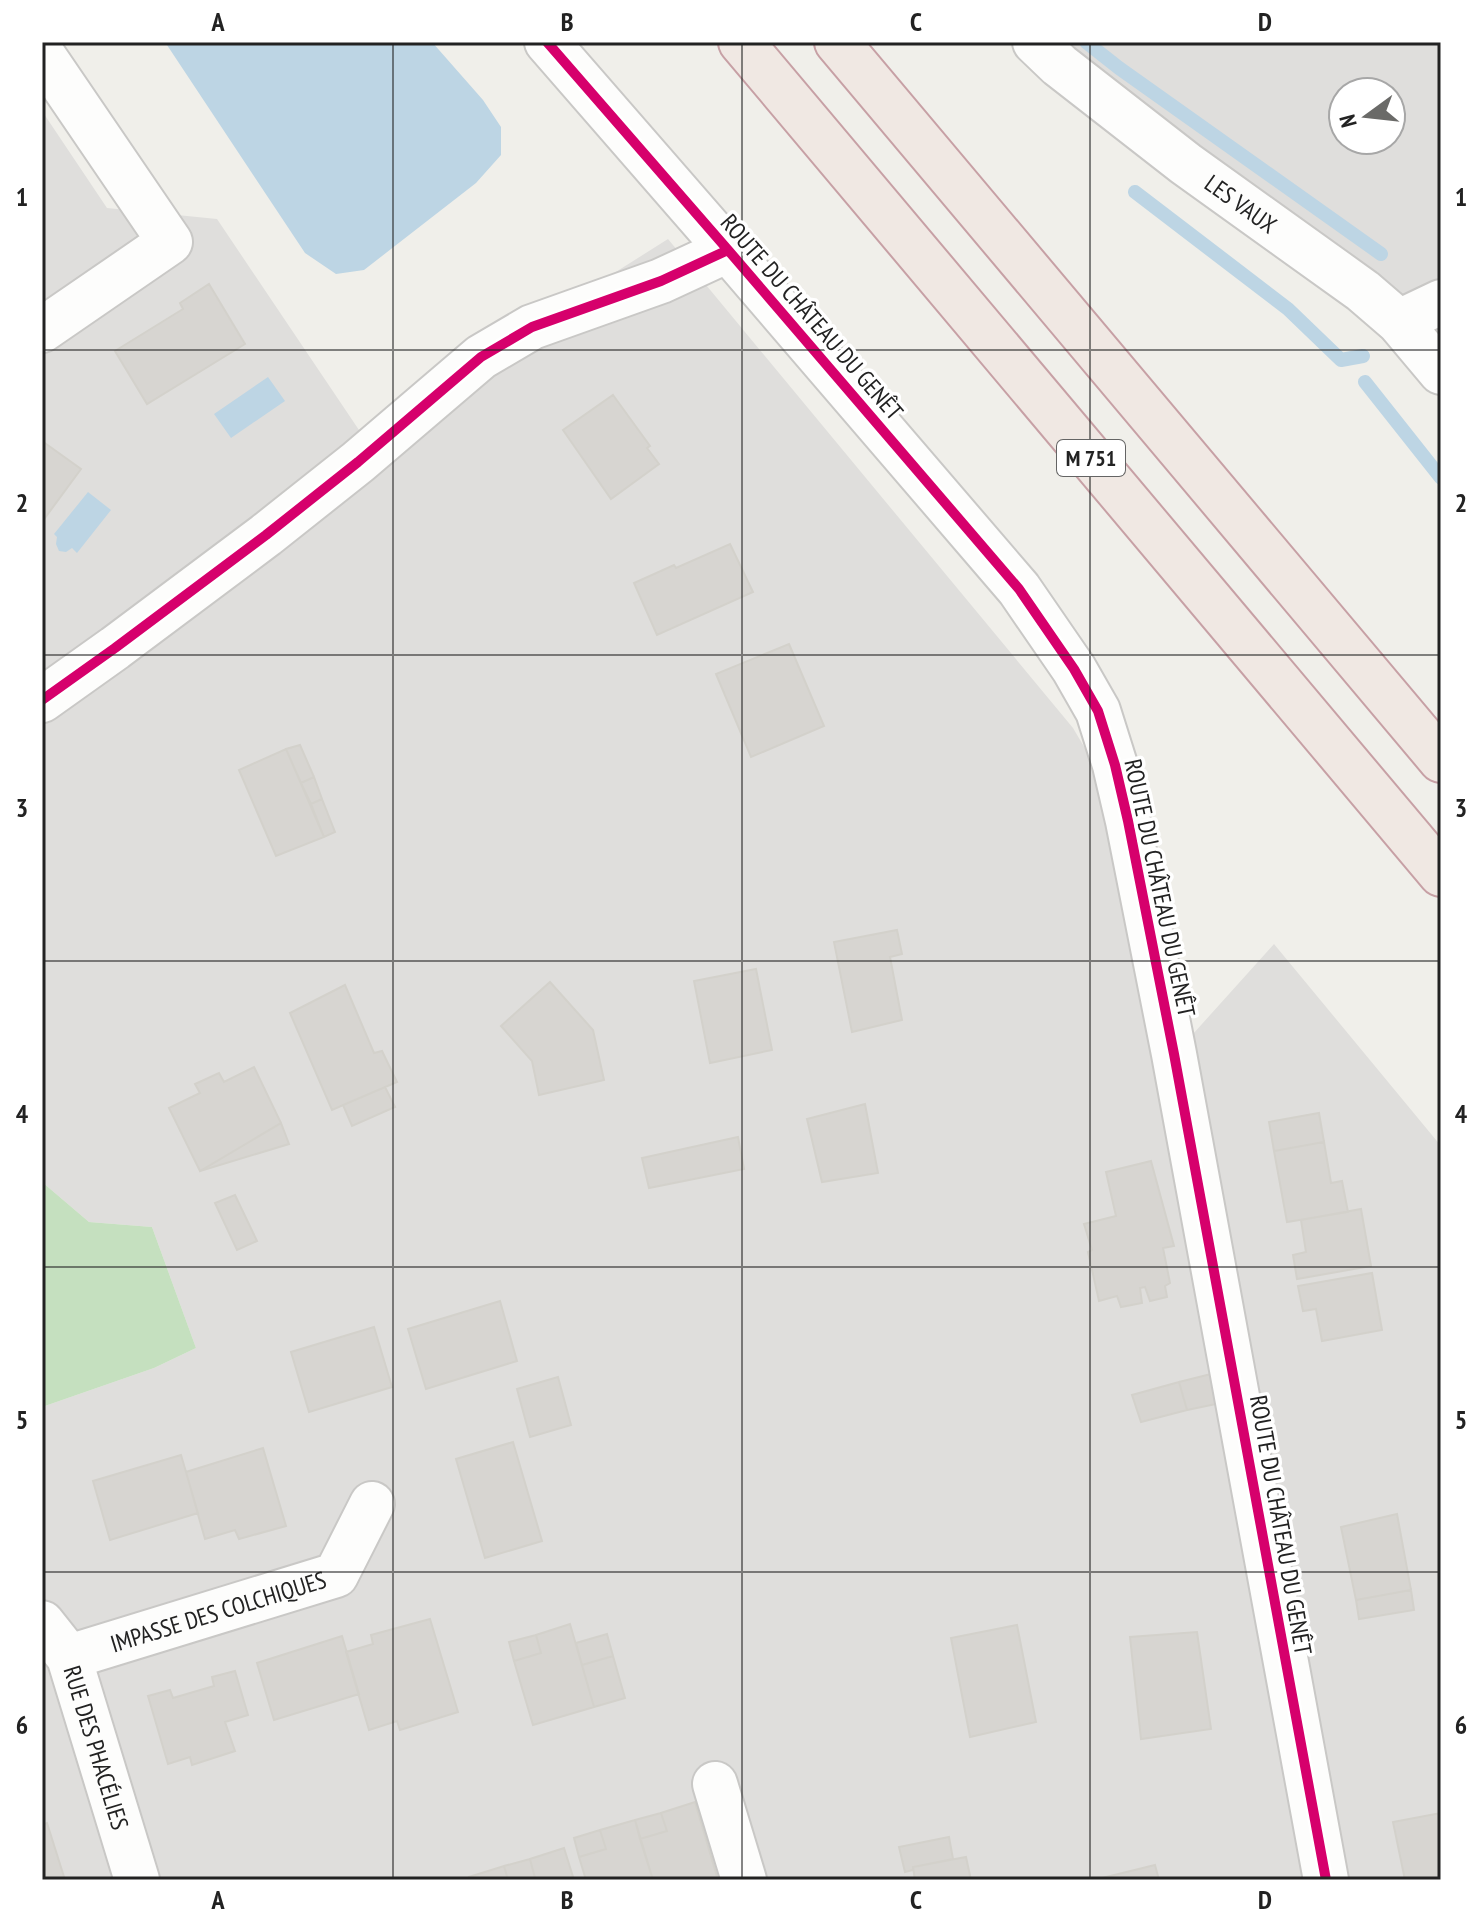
<svg xmlns="http://www.w3.org/2000/svg" width="1483" height="1922" font-family="'PT Sans Narrow',sans-serif">
	<style>
		.residential { fill: #dfdedc; fill-rule: evenodd }
		.forest { fill: #c5e0bf }
		.water { fill: #bdd5e4 }
		.lines { fill: none; stroke-linecap: round; stroke-linejoin: round }
		.stream { stroke: #bdd5e4; stroke-width: 14 }
		.building { fill: #d7d5d1; stroke: #d3d1cb; stroke-width: 2 }
		.minor-casing { stroke: #c9c8c6; stroke-width: 48 }
		.trunk-casing { stroke: #c7a0a5; stroke-width: 48 }
		.minor { stroke: #fdfdfc; stroke-width: 44 }
		.trunk { stroke: #f0e8e3; stroke-width: 44 }
		.cycleway-casing { stroke: #fff; stroke-width: 15 }
		.cycleway { stroke: #d6006c; stroke-width: 10 }
		.grid { fill: none; stroke: #222; stroke-width: 2; stroke-opacity: 0.55 }
		.labels { text-anchor: middle; dominant-baseline: central; stroke-width: 7; stroke-linejoin: round; paint-order: stroke }
		.shield { fill: #fff; stroke: #646464; stroke-width: 2 }
		.shield-label { font-size: 22px; font-weight: bold; fill: #222 }
		.street-label { font-size: 24px; fill: #222; stroke: #fff }
		.neatline { fill: none; stroke: #222; stroke-width: 3 }
		.grid-label { font-size: 26px; text-anchor: middle; font-weight: bold; fill: #222 }
	</style>
	<rect width="100%" height="100%" fill="#f0efea"/>
	<!-- residential -->
	<path class="residential" d="M 1035,42 L 1441,42 L 1441,302 L 1399,322 ZM 1343,92 L 1391,92 L 1391,140 L 1343,140 Z
		M 42,111 L 107,208 L 217,219 L 361,433 L 668,239 L 1073,728 L 1128,821 L 1175,1054 L 1274,944 L 1441,1146 L 1441,1880 L 42,1880 L 42,1407 L 154,1368 L 196,1348 L 152,1227 L 89,1222 L 42,1182 Z"/>
	<!-- forest -->
	<path class="forest" d="M 42,1182 L 89,1222 L 152,1227 L 196,1348 L 154,1368 L 42,1407 Z"/>
	<!-- water -->
	<path class="water" d="M 165,42 L 432,42 L 483,100 L 501,127 L 501,155 L 476,183 L 364,270 L 336,274 L 305,253 Z
		M 268,377 L 285,401 L 231,438 L 214,414 Z
		M 88,492 L 111,510 L 77,553 L 72,548 L 66,552 L 59,551 L 56,544 L 57,537 L 54,534 Z"/>
	<g class="lines">
		<!-- stream -->
		<path class="stream" d="M 1086,42 L 1119,68 L 1381,254
			M 1135,192 L 1288,309 L 1341,360 L 1363,356
			M 1365,382 L 1441,478"/>
	</g>
	<!-- building -->
	<path class="building" d="M 209,284 L 245,344 L 147,404 L 115,351 L 183,309 L 180,303 Z
		M 613,395 L 650,446 L 647,448 L 659,464 L 611,499 L 563,430 Z
		M 42,441 L 81,469 L 42,522 Z
		M 730,544 L 753,592 L 657,635 L 634,583 L 674,565 L 676,568 Z
		M 789,644 L 824,726 L 751,757 L 716,674 Z
		M 300,745 L 314,777 L 301,783 L 286,749 Z
		M 286,749 L 324,837 L 276,856 L 239,770 Z
		M 314,777 L 322,799 L 311,804 L 301,783 Z
		M 322,799 L 335,832 L 324,837 L 311,804 Z
		M 897,930 L 902,954 L 890,957 L 902,1020 L 852,1032 L 834,942 Z
		M 756,969 L 772,1050 L 710,1063 L 694,981 Z
		M 550,982 L 593,1030 L 604,1080 L 539,1095 L 532,1061 L 501,1026 Z
		M 345,985 L 374,1053 L 382,1051 L 397,1082 L 332,1110 L 290,1013 Z
		M 254,1067 L 281,1123 L 200,1171 L 169,1108 L 200,1093 L 195,1084 L 219,1073 L 224,1082 Z
		M 385,1087 L 395,1107 L 352,1126 L 343,1105 Z
		M 865,1104 L 878,1173 L 822,1182 L 807,1119 Z
		M 1319,1113 L 1324,1142 L 1274,1151 L 1269,1122 Z
		M 281,1123 L 289,1144 L 200,1171 Z
		M 738,1137 L 744,1169 L 649,1188 L 642,1158 Z
		M 1324,1142 L 1331,1183 L 1342,1181 L 1348,1212 L 1287,1222 L 1274,1151 Z
		M 1151,1161 L 1174,1246 L 1163,1248 L 1170,1283 L 1165,1286 L 1167,1297 L 1150,1301 L 1145,1287 L 1140,1288 L 1142,1303 L 1121,1307 L 1117,1296 L 1099,1301 L 1088,1252 L 1092,1250 L 1084,1224 L 1116,1216 L 1106,1172 Z
		M 235,1195 L 257,1241 L 237,1250 L 215,1203 Z
		M 1361,1209 L 1371,1266 L 1297,1279 L 1293,1255 L 1306,1252 L 1301,1220 Z
		M 1372,1273 L 1382,1330 L 1322,1341 L 1316,1309 L 1303,1311 L 1298,1286 Z
		M 500,1301 L 517,1361 L 426,1389 L 408,1329 Z
		M 374,1327 L 392,1387 L 309,1412 L 291,1352 Z
		M 1211,1374 L 1216,1404 L 1187,1410 L 1179,1382 Z
		M 558,1377 L 571,1425 L 530,1437 L 517,1389 Z
		M 1179,1382 L 1187,1410 L 1141,1422 L 1132,1395 Z
		M 513,1442 L 542,1541 L 485,1558 L 456,1459 Z
		M 263,1448 L 286,1526 L 239,1539 L 235,1530 L 205,1539 L 186,1472 Z
		M 181,1455 L 198,1513 L 110,1540 L 93,1481 Z
		M 1397,1514 L 1411,1590 L 1356,1600 L 1341,1527 Z
		M 1411,1590 L 1414,1610 L 1359,1619 L 1356,1600 Z
		M 430,1619 L 458,1712 L 400,1730 L 397,1721 L 369,1730 L 346,1652 L 373,1644 L 371,1635 Z
		M 570,1624 L 594,1707 L 533,1725 L 514,1661 L 541,1653 L 536,1635 Z
		M 1017,1625 L 1036,1722 L 970,1737 L 951,1638 Z
		M 1197,1632 L 1211,1729 L 1141,1739 L 1130,1637 Z
		M 607,1634 L 613,1656 L 582,1665 L 576,1643 Z
		M 536,1635 L 541,1653 L 514,1661 L 509,1642 Z
		M 342,1636 L 359,1694 L 274,1720 L 257,1663 Z
		M 613,1656 L 625,1698 L 594,1707 L 582,1665 Z
		M 235,1671 L 248,1715 L 225,1722 L 235,1751 L 192,1765 L 190,1757 L 168,1764 L 148,1696 L 170,1690 L 173,1698 L 214,1686 L 212,1677 Z
		M 695,1802 L 718,1880 L 653,1880 L 640,1839 L 667,1831 L 661,1813 Z
		M 661,1813 L 667,1831 L 640,1839 L 635,1820 Z
		M 1441,1813 L 1441,1880 L 1405,1880 L 1393,1822 Z
		M 635,1820 L 653,1880 L 586,1880 L 579,1857 L 606,1849 L 600,1830 Z
		M 47,1823 L 65,1880 L 42,1880 L 42,1825 Z
		M 600,1830 L 606,1849 L 579,1857 L 574,1838 Z
		M 949,1837 L 953,1859 L 913,1867 L 913,1870 L 905,1872 L 899,1847 Z
		M 564,1848 L 574,1880 L 527,1880 L 535,1878 L 530,1859 Z
		M 966,1857 L 971,1880 L 915,1880 L 913,1867 Z
		M 530,1859 L 535,1878 L 527,1880 L 508,1880 L 504,1866 Z
		M 1155,1865 L 1159,1880 L 1094,1880 Z
		M 504,1866 L 508,1880 L 470,1880 L 469,1877 Z"/>
	<g class="lines">
		<defs>
			<g id="minor">
				<path d="M 547,42 L 728,250 L 1019,589 L 1074,669 L 1098,711 L 1115,765 L 1128,821 L 1174,1054 L 1326,1880"/>
				<path id="s1" d="M 1035,42 L 1059,65 L 1186,164 L 1363,291 L 1399,322 L 1441,372"/>
				<path d="M 42,54 L 170,242 L 42,330"/>
				<path d="M 1399,322 L 1441,302"/>
				<path d="M 42,700 L 115,648 L 266,535 L 358,462 L 481,357 L 532,327 L 661,281 L 728,250"/>
				<path id="s2" d="M 42,1623 L 69,1657 L 137,1880"/>
				<path id="s3" d="M 69,1657 L 336,1575 L 372,1504"/>
				<path d="M 715,1784 L 744,1880"/>
			</g>
			<path id="trunk" d="M 741,42 L 1441,874
				M 837,42 L 1441,760"/>
		</defs>
		<!-- minor casing -->
		<use href="#minor" class="minor-casing"/>
		<!-- trunk casing -->
		<use href="#trunk" class="trunk-casing"/>
		<!-- minor -->
		<use href="#minor" class="minor"/>
		<!-- trunk -->
		<use href="#trunk" class="trunk"/>
		<defs>
			<path id="cycleway" d="M 547,42 L 728,250 L 1019,589 L 1074,669 L 1098,711 L 1115,765 L 1128,821 L 1174,1054 L 1326,1880
				M 42,700 L 115,648 L 266,535 L 358,462 L 481,357 L 532,327 L 661,281 L 728,250"/>
		</defs>
		<!-- cycleway casing -->
		<use href="#cycleway" class="cycleway-casing"/>
		<!-- cycleway -->
		<use href="#cycleway" class="cycleway"/>
	</g>
	<!-- grid -->
	<path class="grid" d="M 393,42 L 393,1880M 742,42 L 742,1880M 1090,42 L 1090,1880M 42,350 L 1441,350M 42,655 L 1441,655M 42,961 L 1441,961M 42,1267 L 1441,1267M 42,1572 L 1441,1572"/>
	<g class="labels">
		<!-- shield labels -->
		<rect class="shield" x="1057" y="440" width="68" height="36" rx="6"/>
		<g class="shield-label">
			<text x="1091" y="458">M 751</text>
		</g>
		<!-- street labels -->
		<g class="street-label">
			<text stroke="none"><textPath href="#s1" startOffset="262">LES VAUX</textPath></text>
			<text transform="translate(812 317) rotate(49)">ROUTE DU CHÂTEAU DU GENÊT</text>
			<text transform="translate(1160 888) rotate(78)">ROUTE DU CHÂTEAU DU GENÊT</text>
			<text transform="translate(1281 1525) rotate(80)">ROUTE DU CHÂTEAU DU GENÊT</text>
			<text stroke="none"><textPath href="#s3" startOffset="156">IMPASSE DES COLCHIQUES</textPath></text>
			<text stroke="none"><textPath href="#s2" startOffset="138">RUE DES PHACÉLIES</textPath></text>
		</g>
	</g>
	<!-- border -->
	<rect width="1483" height="1922" fill="none" stroke="#ffffff" stroke-width="88"/>
	<!-- north arrow -->
	<g transform="translate(1367 116) rotate(255)"><circle r="38" fill="#ffffff" stroke="#a7a7a7" stroke-width="2"/>
	<path d="M0-6L14 30L0 20L-14 30Z" fill="#6a6a68"/>
	<text y="-12" font-size="22" font-weight="bold" text-anchor="middle" fill="#222222">N</text>
	</g>
	<rect x="44" y="44" width="1395" height="1834" class="neatline"/>
	<g class="grid-label">
		<text x="218" y="31">A</text>
		<text x="567" y="31">B</text>
		<text x="916" y="31">C</text>
		<text x="1265" y="31">D</text>
		<text x="22" y="206">1</text>
		<text x="1461" y="206">1</text>
		<text x="22" y="512">2</text>
		<text x="1461" y="512">2</text>
		<text x="22" y="817">3</text>
		<text x="1461" y="817">3</text>
		<text x="22" y="1123">4</text>
		<text x="1461" y="1123">4</text>
		<text x="22" y="1429">5</text>
		<text x="1461" y="1429">5</text>
		<text x="22" y="1734">6</text>
		<text x="1461" y="1734">6</text>
		<text x="218" y="1909">A</text>
		<text x="567" y="1909">B</text>
		<text x="916" y="1909">C</text>
		<text x="1265" y="1909">D</text>
	</g>
</svg>
